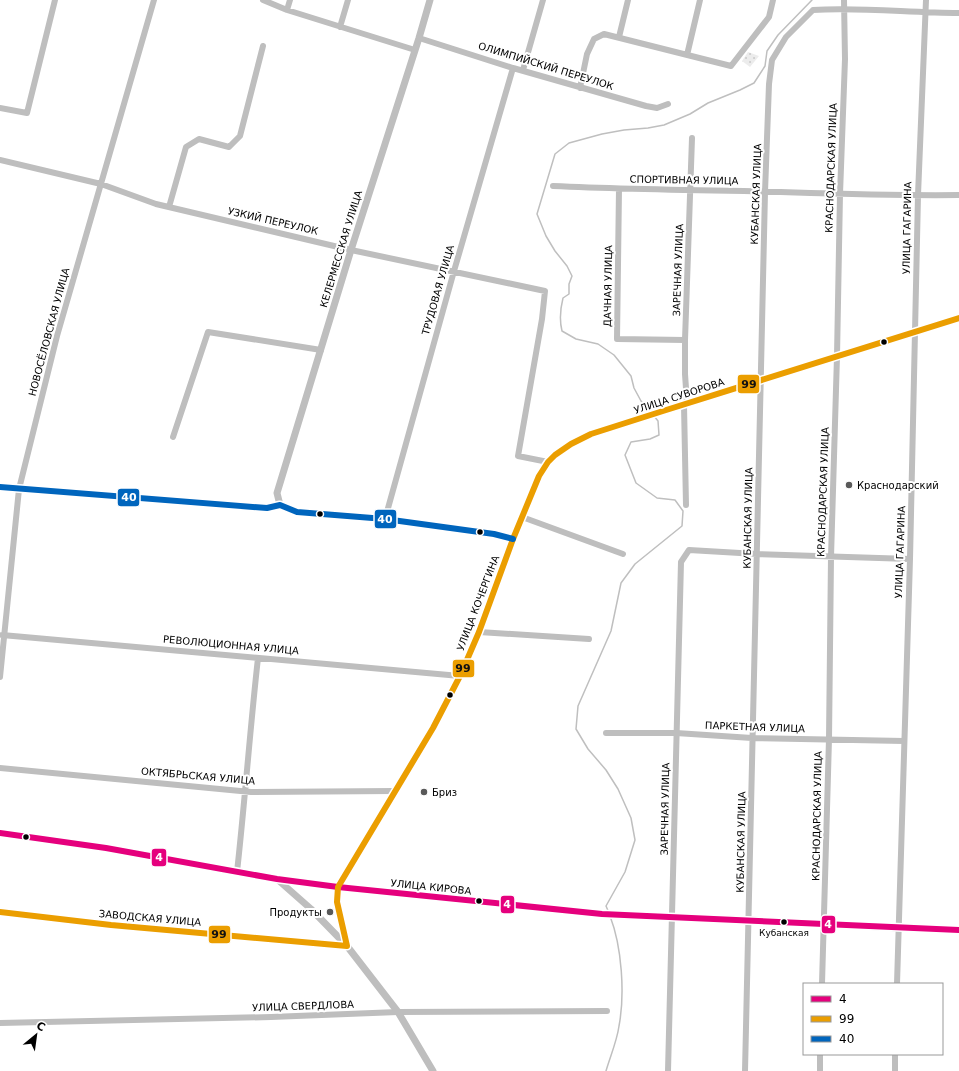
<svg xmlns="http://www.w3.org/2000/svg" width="959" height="1071" font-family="'DejaVu Sans',sans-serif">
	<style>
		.grass { fill: url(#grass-dots) }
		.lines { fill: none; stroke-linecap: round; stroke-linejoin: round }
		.stream { stroke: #bfbfbf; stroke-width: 1.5 }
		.minor { stroke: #bebebe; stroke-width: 6 }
		.tertiary { stroke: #bebebe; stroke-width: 7 }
		.bus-1-casing { stroke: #fff; stroke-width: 9 }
		.bus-2-casing { stroke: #fff; stroke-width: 9 }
		.bus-3-casing { stroke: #fff; stroke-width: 9 }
		.bus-1 { stroke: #e5007d; stroke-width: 6 }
		.bus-2 { stroke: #eb9e00; stroke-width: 6 }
		.bus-3 { stroke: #0065bd; stroke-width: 6 }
		.bus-dot { fill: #000; stroke: #fff; stroke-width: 1.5 }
		.poi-dot { fill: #595959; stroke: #fff; stroke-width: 1.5 }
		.labels { text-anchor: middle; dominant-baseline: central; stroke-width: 4; stroke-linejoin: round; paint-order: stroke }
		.bus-label { font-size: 9px; fill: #000; stroke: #fff }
		.street-label { font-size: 10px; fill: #000; stroke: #fff }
		.poi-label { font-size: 10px; fill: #000; stroke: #fff; text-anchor: start }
		.line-badge { stroke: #fff; stroke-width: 1.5 }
		.badge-label { font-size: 11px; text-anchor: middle; font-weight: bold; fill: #fff }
		.pale-badge-label { font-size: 11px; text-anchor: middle; font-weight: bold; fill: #111 }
	</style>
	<defs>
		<pattern id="grass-dots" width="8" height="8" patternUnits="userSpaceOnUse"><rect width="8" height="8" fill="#ececec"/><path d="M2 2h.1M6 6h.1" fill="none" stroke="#c9c9c9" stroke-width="1.8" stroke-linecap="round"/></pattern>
	</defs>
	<rect width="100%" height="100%" fill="#fff"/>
	<!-- grass -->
	<path class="grass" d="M 748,52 L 759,56 L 750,67 L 742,61 Z"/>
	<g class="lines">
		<!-- stream -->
		<path class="stream" d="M 650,412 L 641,401 L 634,388 L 631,376 L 614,355 L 598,344 L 576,339 L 562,331 C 559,319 560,310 563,298 L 569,294 L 569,284 L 572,276 L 567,266 L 555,251 L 546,236 L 537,214 L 555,154 L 569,143 L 602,134 L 624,130 L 648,128 L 664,125 L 690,114 L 708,103 L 740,90 L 754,83 L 765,66 L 767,51 L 778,35 L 812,0
			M 609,913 L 606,906 L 625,872 L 635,840 L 631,818 L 618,789 L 606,770 L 588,749 L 576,729 L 578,706 L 611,631 L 621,583 L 635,564 L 682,526 L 683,511 L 675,500 L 657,498 L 636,483 L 625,455 L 631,442 L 650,439 L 659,435 L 658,421 L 654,416
			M 606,1071 C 610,1057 617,1041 619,1026 C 625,994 622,947 610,916"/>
		<!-- minor -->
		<path class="minor" d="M 263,0 L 287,10 L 415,50
			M 287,10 L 290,0
			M 340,27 L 348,0
			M 619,37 L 628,0
			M 419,38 L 513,68 L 646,106 L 657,108 L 668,104
			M 687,55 L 700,0
			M 523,70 L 543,0
			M 580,88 L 587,54 L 594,39 L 604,34 L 731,66 L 769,17 L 773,0
			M 0,108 L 27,113 L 55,0
			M 0,160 L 101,184 L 156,204 L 351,250 L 545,291 L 542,319 L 518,456 L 548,462
			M 553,186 C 616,189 680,190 744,191 C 816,193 887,196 959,195
			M 619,189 L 617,339 L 685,340
			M 169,207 L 186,147 L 199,139 L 229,147 L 240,136 L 263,46
			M 687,403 L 685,374 L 685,340 L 692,138
			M 684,405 L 686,505
			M 173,437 L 208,332 L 321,350
			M 0,487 L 267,508 L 280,505
			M 522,517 L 623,554
			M 385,519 L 454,271 L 513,68
			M 479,632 L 589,639
			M 2,635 L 460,676
			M 0,677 L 19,489 L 57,336 L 154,0
			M 606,733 L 676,733 L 752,738 L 904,741
			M 0,768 L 251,792 L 394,791
			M 237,872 C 245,800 250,729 258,658
			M 0,912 L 111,925 L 347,946
			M 899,928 L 959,930
			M 822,984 L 829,739 L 831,557 L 837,356 L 840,194 L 845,59 L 844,0
			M 897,984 L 910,559 L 918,195 L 926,0
			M 0,1023 L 271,1017 L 398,1012 L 607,1011
			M 668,1071 L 681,562 L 689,550 L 757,554 L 910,559
			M 745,1071 L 765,192 L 769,84 L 772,60 L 786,37 L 813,10 C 862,7 910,13 959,13
			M 820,1071 L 820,1054
			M 895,1071 L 895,1054"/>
		<!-- tertiary -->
		<path class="tertiary" d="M 430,0 L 419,38 L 351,250 L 277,493 L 280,505 L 297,512 L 385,519 L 494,534 L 513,539
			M 0,833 L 106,848 L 277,879 L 338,887 L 613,915 L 749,920 L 899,928
			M 277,879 L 311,909 L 347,946 L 398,1012 L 433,1071
			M 347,946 L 337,902 L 338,887 L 433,728 L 460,676 L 479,632 L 513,539 L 539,476 L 548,462 L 555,455 L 571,444 L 591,434 L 663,411 L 959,318"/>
		<defs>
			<path id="bus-1" d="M 0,833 L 106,848 L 277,879 L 338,887 L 602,914 L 959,930"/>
			<path id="bus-2" d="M 0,912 L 111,925 L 347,946 L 337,902 L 338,887 L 433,728 L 460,676 L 479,632 L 513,539 L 539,476 L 548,462 L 555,455 L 571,444 L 591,434 L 663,411 L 959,318"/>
			<path id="bus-3" d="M 0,487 L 267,508 L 280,505 L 297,512 L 385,519 L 494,534 L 513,539"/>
		</defs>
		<!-- bus-1 casing -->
		<use href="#bus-1" class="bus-1-casing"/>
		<!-- bus-2 casing -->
		<use href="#bus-2" class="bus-2-casing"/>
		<!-- bus-3 casing -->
		<use href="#bus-3" class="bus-3-casing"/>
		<!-- bus-1 -->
		<use href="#bus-1" class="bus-1"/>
		<!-- bus-2 -->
		<use href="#bus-2" class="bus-2"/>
		<!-- bus-3 -->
		<use href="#bus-3" class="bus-3"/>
	</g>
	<!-- markers -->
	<g class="bus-dot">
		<circle cx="884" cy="342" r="3.5"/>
		<circle cx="320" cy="514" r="3.5"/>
		<circle cx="480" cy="532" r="3.5"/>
		<circle cx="450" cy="695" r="3.5"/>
		<circle cx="26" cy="837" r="3.5"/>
		<circle cx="479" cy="901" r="3.5"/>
		<circle cx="784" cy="922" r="3.5"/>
	</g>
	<g class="poi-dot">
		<circle cx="849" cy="485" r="4"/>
		<circle cx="424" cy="792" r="4"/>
		<circle cx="330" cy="912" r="4"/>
	</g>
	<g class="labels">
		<!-- bus labels -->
		<g class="bus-label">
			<text x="784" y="933">Кубанская</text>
		</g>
		<!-- street labels -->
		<g class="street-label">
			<text transform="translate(546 66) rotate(17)">ОЛИМПИЙСКИЙ ПЕРЕУЛОК</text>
			<text transform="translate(831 168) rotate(-88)">КРАСНОДАРСКАЯ УЛИЦА</text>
			<text transform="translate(684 180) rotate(1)">СПОРТИВНАЯ УЛИЦА</text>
			<text transform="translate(756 194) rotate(-88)">КУБАНСКАЯ УЛИЦА</text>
			<text transform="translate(273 221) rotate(13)">УЗКИЙ ПЕРЕУЛОК</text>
			<text transform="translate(907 228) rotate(-89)">УЛИЦА ГАГАРИНА</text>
			<text transform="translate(341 249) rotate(-73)">КЕЛЕРМЕССКАЯ УЛИЦА</text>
			<text transform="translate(678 270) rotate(-88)">ЗАРЕЧНАЯ УЛИЦА</text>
			<text transform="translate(608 286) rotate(-89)">ДАЧНАЯ УЛИЦА</text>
			<text transform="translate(438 290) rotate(-74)">ТРУДОВАЯ УЛИЦА</text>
			<text transform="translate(49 332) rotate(-75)">НОВОСЁЛОВСКАЯ УЛИЦА</text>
			<text transform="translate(679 396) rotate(-18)">УЛИЦА СУВОРОВА</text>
			<text transform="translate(823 492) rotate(-88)">КРАСНОДАРСКАЯ УЛИЦА</text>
			<text transform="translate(748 518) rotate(-89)">КУБАНСКАЯ УЛИЦА</text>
			<text transform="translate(900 552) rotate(-88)">УЛИЦА ГАГАРИНА</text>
			<text transform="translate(478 603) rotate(-69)">УЛИЦА КОЧЕРГИНА</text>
			<text transform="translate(231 645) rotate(5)">РЕВОЛЮЦИОННАЯ УЛИЦА</text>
			<text transform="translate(755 727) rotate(2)">ПАРКЕТНАЯ УЛИЦА</text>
			<text transform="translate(198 776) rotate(5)">ОКТЯБРЬСКАЯ УЛИЦА</text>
			<text transform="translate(665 809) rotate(-89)">ЗАРЕЧНАЯ УЛИЦА</text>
			<text transform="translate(817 816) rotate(-89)">КРАСНОДАРСКАЯ УЛИЦА</text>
			<text transform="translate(741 842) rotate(-89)">КУБАНСКАЯ УЛИЦА</text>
			<text transform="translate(431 887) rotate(6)">УЛИЦА КИРОВА</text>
			<text transform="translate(150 918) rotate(5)">ЗАВОДСКАЯ УЛИЦА</text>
			<text transform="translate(303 1006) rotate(-2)">УЛИЦА СВЕРДЛОВА</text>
		</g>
		<!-- poi labels -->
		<g class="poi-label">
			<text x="857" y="485">Краснодарский</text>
			<text x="432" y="792">Бриз</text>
			<text x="322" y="912" text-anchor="end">Продукты</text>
		</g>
	</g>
	<g class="line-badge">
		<rect x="737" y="374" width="23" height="20" rx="4" fill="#eb9e00"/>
		<rect x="117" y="488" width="23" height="19" rx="4" fill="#0065bd"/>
		<rect x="374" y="509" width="23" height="20" rx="4" fill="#0065bd"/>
		<rect x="452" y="659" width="23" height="19" rx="4" fill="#eb9e00"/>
		<rect x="151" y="848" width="16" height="19" rx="4" fill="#e5007d"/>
		<rect x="500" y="895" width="15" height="19" rx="4" fill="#e5007d"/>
		<rect x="821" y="915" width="15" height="19" rx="4" fill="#e5007d"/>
		<rect x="208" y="925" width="23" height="19" rx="4" fill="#eb9e00"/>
	</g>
	<g class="badge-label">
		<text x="129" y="501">40</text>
		<text x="385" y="523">40</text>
		<text x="159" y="861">4</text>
		<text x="507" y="908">4</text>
		<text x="828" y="928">4</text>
	</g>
	<g class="pale-badge-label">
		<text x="749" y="388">99</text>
		<text x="463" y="672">99</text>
		<text x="219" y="938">99</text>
	</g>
	<!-- legend -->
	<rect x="803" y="983" width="140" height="72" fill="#ffffff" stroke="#999999"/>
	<rect x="811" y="996" width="20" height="6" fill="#e5007d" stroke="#999999"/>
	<text x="839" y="1003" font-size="12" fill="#000000">4</text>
	<rect x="811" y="1016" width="20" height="6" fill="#eb9e00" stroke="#999999"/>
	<text x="839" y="1023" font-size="12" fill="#000000">99</text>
	<rect x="811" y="1036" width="20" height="6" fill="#0065bd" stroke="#999999"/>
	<text x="839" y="1043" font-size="12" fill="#000000">40</text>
	<!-- north arrow -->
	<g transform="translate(36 1035) rotate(29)" stroke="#ffffff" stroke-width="3" paint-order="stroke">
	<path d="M0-3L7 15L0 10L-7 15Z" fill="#000000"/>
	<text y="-6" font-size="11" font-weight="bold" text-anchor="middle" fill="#000000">С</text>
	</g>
</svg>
